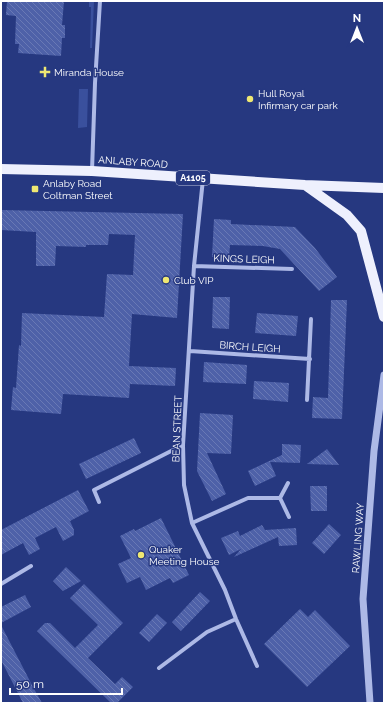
<svg xmlns="http://www.w3.org/2000/svg" width="385" height="704" font-family="Raleway,sans-serif">
	<style>
		.green { fill: #3a509d }
		.building { fill: url(#building-back-hatch) }
		.lines { fill: none; stroke-linecap: round; stroke-linejoin: round }
		.minor { stroke: #adb9e6; stroke-width: 4 }
		.tertiary { stroke: #adb9e6; stroke-width: 7 }
		.primary { stroke: #eef0fd; stroke-width: 10 }
		.poi-dot { fill: #efe872; stroke: #263880; stroke-width: 1.5 }
		.labels { text-anchor: middle; dominant-baseline: central; stroke-width: 3; stroke-linejoin: round; paint-order: stroke }
		.shield { fill: #263880; stroke: #bec3d9; stroke-width: 1 }
		.shield-label { font-size: 9px; font-weight: bold; fill: #fff }
		.poi-label { font-size: 10px; fill: #fff; stroke: #263880; text-anchor: start }
		.street-label { font-size: 10px; fill: #fff; stroke: #263880 }
	</style>
	<defs>
		<pattern id="building-back-hatch" width="6" height="6" patternUnits="userSpaceOnUse"><rect width="6" height="6" fill="#4e61a8"/><path d="M-1 5l2 2M0 0l6 6M5-1l2 2" fill="none" stroke="#6979b5"/></pattern>
	</defs>
	<rect width="100%" height="100%" fill="#263880"/>
	<!-- green -->
	<path class="green" d="M 89,1 L 94,1 L 92,48 L 90,48 L 91,7 L 89,7 Z
		M 79,89 L 88,89 L 87,127 L 78,128 Z"/>
	<!-- building -->
	<path class="building" d="M 7,1 L 64,1 L 62,25 L 65,25 L 65,38 L 62,38 L 61,56 L 18,53 L 19,44 L 15,44 L 16,16 L 6,15 Z
		M 1,210 L 183,214 L 177,318 L 132,314 L 129,366 L 176,368 L 175,386 L 130,384 L 129,398 L 63,394 L 61,414 L 11,410 L 13,387 L 16,388 L 19,345 L 21,346 L 22,313 L 104,317 L 107,274 L 133,275 L 135,235 L 109,234 L 108,245 L 86,245 L 86,247 L 56,246 L 55,266 L 36,266 L 36,232 L 1,230 Z
		M 214,219 L 231,220 L 231,224 L 295,227 L 315,248 L 337,277 L 319,291 L 280,249 L 263,246 L 230,245 L 229,258 L 212,257 Z
		M 213,297 L 230,297 L 229,329 L 212,328 Z
		M 331,300 L 347,300 L 342,419 L 312,418 L 313,397 L 328,398 Z
		M 257,313 L 298,316 L 296,336 L 255,333 Z
		M 204,362 L 247,365 L 246,384 L 203,382 Z
		M 254,381 L 289,383 L 288,402 L 253,399 Z
		M 200,413 L 233,415 L 231,454 L 207,453 L 226,494 L 212,501 L 197,471 Z
		M 134,438 L 141,453 L 86,479 L 79,464 Z
		M 282,444 L 301,445 L 300,463 L 270,462 L 276,476 L 255,486 L 248,471 L 282,455 Z
		M 327,449 L 339,465 L 307,464 Z
		M 310,486 L 327,486 L 327,511 L 311,511 Z
		M 78,490 L 89,511 L 70,521 L 74,530 L 74,535 L 63,541 L 56,527 L 35,538 L 40,549 L 29,555 L 23,543 L 1,555 L 1,530 Z
		M 161,518 L 189,575 L 173,583 L 170,578 L 146,590 L 140,577 L 127,583 L 118,564 L 131,558 L 120,536 L 134,529 L 135,531 Z
		M 329,524 L 341,535 L 324,554 L 312,543 Z
		M 262,525 L 265,530 L 296,528 L 297,545 L 279,546 L 278,537 L 234,557 L 241,549 L 229,555 L 221,538 L 238,531 L 240,536 Z
		M 66,567 L 81,581 L 63,591 L 53,581 Z
		M 84,584 L 123,623 L 88,658 L 115,684 L 122,677 L 133,687 L 117,703 L 111,703 L 37,631 L 45,623 L 50,623 L 75,648 L 98,625 L 70,598 Z
		M 200,592 L 210,601 L 181,631 L 172,622 Z
		M 25,595 L 31,607 L 1,623 L 1,607 Z
		M 300,609 L 308,617 L 315,610 L 350,646 L 307,687 L 264,644 Z
		M 157,614 L 167,623 L 149,642 L 139,633 Z
		M 1,625 L 33,687 L 42,703 L 23,703 L 1,660 Z"/>
	<g class="lines">
		<!-- minor -->
		<path class="minor" d="M 92,171 L 95,83 L 100,1
			M 203,179 L 194,266 L 183,445 L 184,485 L 192,523 L 225,590 L 236,619 L 257,666
			M 194,266 L 292,269
			M 190,351 L 310,359
			M 307,400 L 311,319
			M 288,483 L 280,498 L 289,517
			M 99,502 L 94,490 L 183,445
			M 192,523 L 248,498 L 280,498
			M 1,584 L 31,566
			M 159,668 L 207,632 L 236,619"/>
		<!-- tertiary -->
		<path class="tertiary" d="M 370,703 L 363,599 L 374,451 L 384,375"/>
		<!-- primary -->
		<path class="primary" d="M 1,169 L 92,171 L 305,185 L 384,188
			M 305,185 L 347,215 L 361,231 L 384,317"/>
	</g>
	<!-- markers -->
	<g class="poi-dot">
		<path d="M43 66h4v4h4v4h-4v4h-4v-4h-4v-4h4z"/>
		<circle cx="250" cy="99" r="4"/>
		<rect x="31" y="185" width="8" height="8" rx="2"/>
		<circle cx="166" cy="280" r="4"/>
		<circle cx="141" cy="555" r="4"/>
	</g>
	<g class="labels">
		<!-- shield labels -->
		<rect class="shield" x="176" y="171" width="34" height="14" rx="3"/>
		<g class="shield-label">
			<text x="193" y="178">A1105</text>
		</g>
		<!-- poi labels -->
		<g class="poi-label">
			<text x="54" y="72">Miranda House</text>
			<text x="258" y="93">Hull Royal<tspan x="258" dy="12">Infirmary car park</tspan></text>
			<text x="43" y="183">Anlaby Road<tspan x="43" dy="12">Coltman Street</tspan></text>
			<text x="174" y="280">Club VIP</text>
			<text x="149" y="549">Quaker<tspan x="149" dy="12">Meeting House</tspan></text>
		</g>
		<!-- street labels -->
		<g class="street-label">
			<text transform="translate(133 162) rotate(4)">ANLABY ROAD</text>
			<text transform="translate(244 259) rotate(2)">KINGS LEIGH</text>
			<text transform="translate(250 347) rotate(4)">BIRCH LEIGH</text>
			<text transform="translate(177 429) rotate(-88)">BEAN STREET</text>
			<text transform="translate(358 538) rotate(-86)">RAWLING WAY</text>
		</g>
	</g>
	<!-- border -->
	<rect width="385" height="704" fill="none" stroke="#ffffff" stroke-width="4"/>
	<!-- north arrow -->
	<g transform="translate(357 28)" stroke="#263880" stroke-width="3" paint-order="stroke">
	<path d="M0-3L7 15L0 10L-7 15Z" fill="#ffffff"/>
	<text y="-6" font-size="11" font-weight="bold" text-anchor="middle" fill="#ffffff">N</text>
	</g>
	<!-- scale -->
	<path d="M10 688v6h112v-6" fill="none" stroke="#ffffff" stroke-width="2"/>
	<text x="16" y="688" font-size="12" fill="#ffffff" stroke="#263880" stroke-width="3" paint-order="stroke">50 m</text>
</svg>
